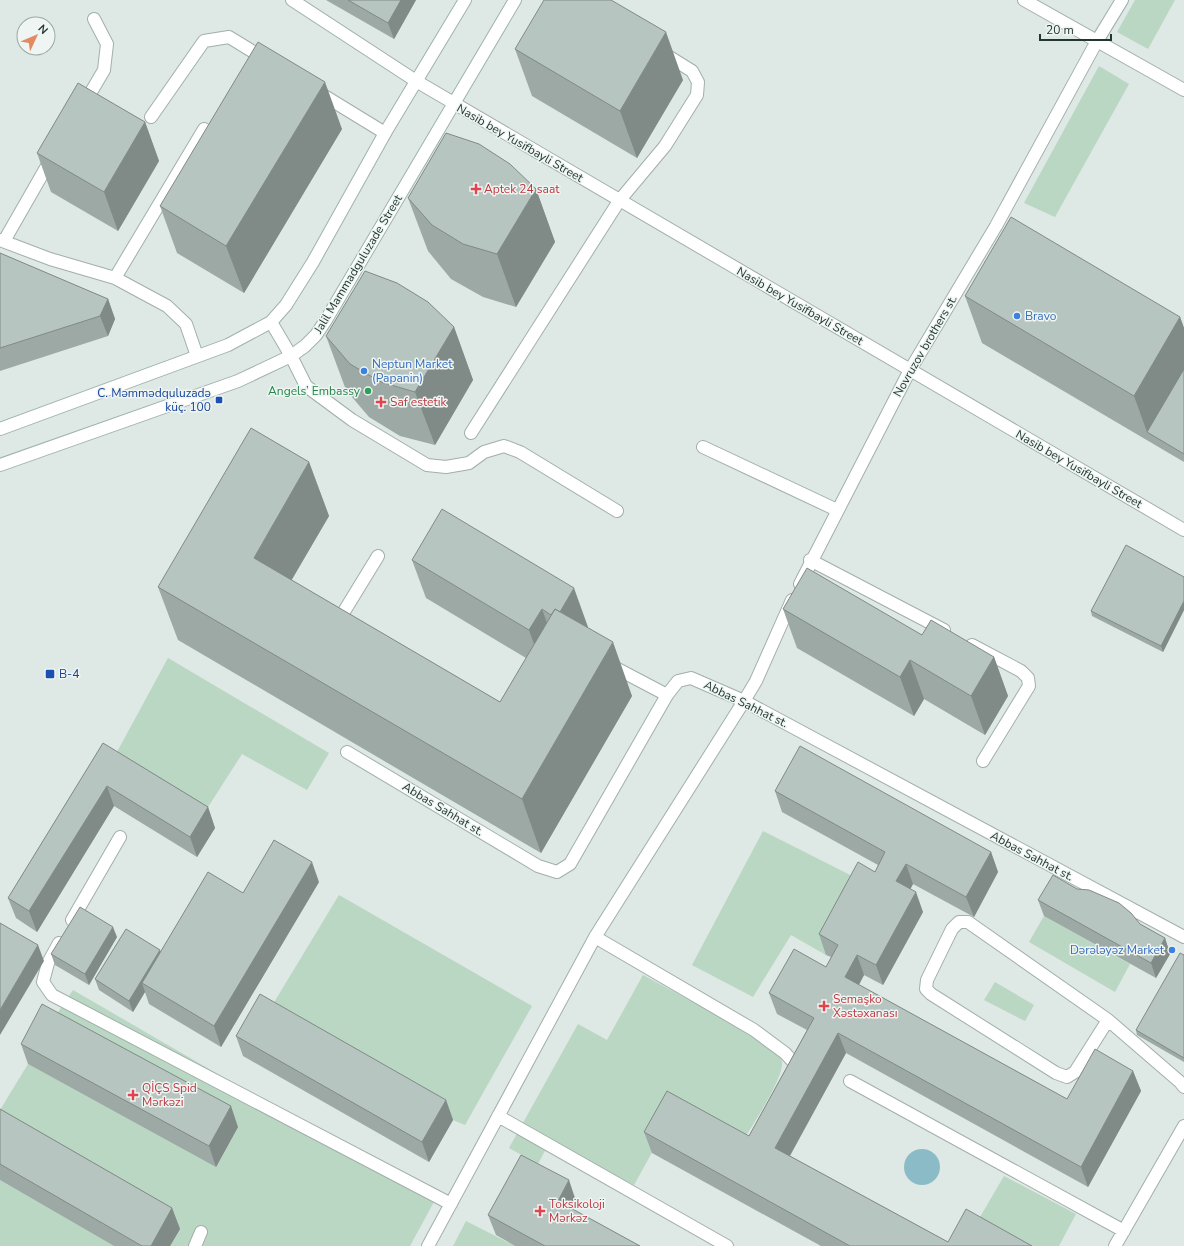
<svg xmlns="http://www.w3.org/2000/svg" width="1184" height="1246" font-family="'Nunito Sans',sans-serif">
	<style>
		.green { fill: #b9d7c3 }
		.water { fill: #8cbbc8 }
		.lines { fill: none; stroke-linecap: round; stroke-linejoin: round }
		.service-casing { stroke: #a2afab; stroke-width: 14 }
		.minor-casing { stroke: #a2afab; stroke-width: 14 }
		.secondary-casing { stroke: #9fb2ad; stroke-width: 14 }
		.service { stroke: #fff; stroke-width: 12 }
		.minor { stroke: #fff; stroke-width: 12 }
		.secondary { stroke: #fff; stroke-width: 12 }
		.wall { fill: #9da9a5 }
		.shaded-wall { fill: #808a86 }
		.building { fill: #b7c5c0; stroke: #808a86 }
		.health-dot { fill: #e0444e; stroke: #eef5f2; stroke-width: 1.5 }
		.shop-dot { fill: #3f7fe0; stroke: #eef5f2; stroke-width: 1.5 }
		.leisure-dot { fill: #2e9e5b; stroke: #eef5f2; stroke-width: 1.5 }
		.transit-dot { fill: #1a4fb4; stroke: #eef5f2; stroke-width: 1.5 }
		.labels { text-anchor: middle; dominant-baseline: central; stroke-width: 3; stroke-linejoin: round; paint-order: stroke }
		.street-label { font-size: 12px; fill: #223632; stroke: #eef5f2 }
		.health-label { font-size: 12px; fill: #be3a42; stroke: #eef5f2; text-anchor: start }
		.shop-label { font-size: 12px; fill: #366cbe; stroke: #eef5f2; text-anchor: start }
		.leisure-label { font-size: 12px; fill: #27864d; stroke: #eef5f2; text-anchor: end }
		.transit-label { font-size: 12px; fill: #164399; stroke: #eef5f2; text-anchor: end }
	</style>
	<rect width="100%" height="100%" fill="#dee8e4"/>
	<!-- green -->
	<path class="green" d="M 1135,0 L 1175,0 L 1148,49 L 1117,32 Z
		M 1099,66 L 1129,84 L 1055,217 L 1024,203 Z
		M 168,658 L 329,753 L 307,790 L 242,754 L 201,818 L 111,763 Z
		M 763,831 L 866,883 L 826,955 L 791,935 L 753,997 L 692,965 Z
		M 339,895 L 532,1006 L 465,1125 L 453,1120 L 267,1014 Z
		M 1044,916 L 1130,964 L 1115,992 L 1029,942 Z
		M 643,975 L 765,1041 C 771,1046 780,1052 782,1062 C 784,1079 749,1130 739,1147 L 675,1111 L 634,1185 L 550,1141 L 538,1164 L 509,1148 L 578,1024 L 607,1040 Z
		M 995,982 L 1034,1005 L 1025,1021 L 984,1000 Z
		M 73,990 L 435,1200 L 410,1246 L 170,1246 L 0,1110 L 28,1064 L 216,1166 L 238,1127 L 50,1024 Z
		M 1004,1176 L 1076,1214 L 1059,1246 L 1003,1246 L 973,1229 Z
		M 0,1180 L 114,1246 L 0,1246 Z
		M 466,1221 L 515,1246 L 453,1246 Z"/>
	<!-- water -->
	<path class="water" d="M904 1167a18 18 0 1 1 36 0a18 18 0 1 1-36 0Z"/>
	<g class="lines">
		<defs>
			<path id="service" d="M 292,0 L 416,81
				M 1024,0 L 1184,90
				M 318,92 L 385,133
				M 84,104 L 104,70 L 107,44 L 94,19
				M 151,117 L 204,41 L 229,37 L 265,59
				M 0,240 L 50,259 L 115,278 L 167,306 L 186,324 L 197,356
				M 4,241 L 51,159
				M 115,278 L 204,129
				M 291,356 L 306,386 L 352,420 L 427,465 L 446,467 L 469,463 L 484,452 L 504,446 L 520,452 L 617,511
				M 471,433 L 619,201 L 665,146 L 697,95 L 698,82 L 692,71 L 663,53
				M 810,560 L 944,630
				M 338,626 L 337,623 L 378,556
				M 972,645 L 1021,671 L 1028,678 L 1029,686 L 983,761
				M 610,665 L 667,695
				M 72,920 L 120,837
				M 595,937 L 754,1030 L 785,1053 L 798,1067
				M 59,943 L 48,963 L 43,982 L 52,995 L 451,1204
				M 1108,1020 L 1075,1072 L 1067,1077 L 1056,1073 L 931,994 L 926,989 L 927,980 L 952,929 L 959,922 L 968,922 L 1108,1020 L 1180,1082 L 1184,1087
				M 850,1081 L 1124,1231
				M 498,1116 L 727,1246
				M 195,1246 L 201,1232
				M 428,1246 L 595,937 L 744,701
				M 1115,1246 L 1184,1126"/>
			<path id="minor" d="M 416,81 L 1184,530
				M 703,447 L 837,510
				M 800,584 L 910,370 L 996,226 L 1097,41 L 1122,0
				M 744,701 L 756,681 L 792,600
				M 347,752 L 538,866 L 557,872 L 570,864 L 667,695 L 678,681 L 691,678 L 744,701 L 1184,937"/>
			<path id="secondary" d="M 271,322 L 291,356
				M 0,429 L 228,345 L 271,322 L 286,305 L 313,262 L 385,133 L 465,0
				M 0,465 L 238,381 L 291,356 L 305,346 L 316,335 L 326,320 L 515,0"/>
		</defs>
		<!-- service casing -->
		<use href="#service" class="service-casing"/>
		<!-- minor casing -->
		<use href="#minor" class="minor-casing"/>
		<!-- secondary casing -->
		<use href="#secondary" class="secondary-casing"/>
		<!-- service -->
		<use href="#service" class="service"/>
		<!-- minor -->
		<use href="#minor" class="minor"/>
		<!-- secondary -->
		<use href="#secondary" class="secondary"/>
	</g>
	<!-- wall -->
	<path class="wall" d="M 326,0 L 416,0 L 394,39 Z
		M 515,49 L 683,80 L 637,158 L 532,96 Z
		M 145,122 L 159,161 L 118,231 L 51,192 L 37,153 Z
		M 342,129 L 244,293 L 177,253 L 160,206 Z
		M 536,189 L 555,242 L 516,307 L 483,297 L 451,279 L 428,251 L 408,198 Z
		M 0,253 L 108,299 L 115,319 L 108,336 L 0,371 Z
		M 965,296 L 1180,317 L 1184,328 L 1184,462 L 982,343 Z
		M 454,327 L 473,380 L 435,445 L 400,436 L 369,417 L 346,390 L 326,336 Z
		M 309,462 L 329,516 L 291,580 L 500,702 L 526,658 L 426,598 L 412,560 L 588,627 L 587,627 L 632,696 L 541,853 L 178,640 L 158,587 Z
		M 1184,577 L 1184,610 L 1163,652 L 1092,616 L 1091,611 Z
		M 783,609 L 922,635 L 994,657 L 1008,696 L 985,735 L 924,699 L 914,716 L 797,648 Z
		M 103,743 L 208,807 L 215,828 L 197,857 L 114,806 L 37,932 L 16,918 L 8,898 Z
		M 775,791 L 991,852 L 998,872 L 974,917 L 913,884 L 910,889 L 923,912 L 883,985 L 864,975 L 859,985 L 1067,1099 L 1133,1071 L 1141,1091 L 1088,1187 L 846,1053 L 790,1156 L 948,1242 L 1032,1246 L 821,1246 L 652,1153 L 644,1132 L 749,1136 L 807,1030 L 777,1014 L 769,993 L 826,967 L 831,957 L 826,955 L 819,934 L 875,872 L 878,865 L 782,812 Z
		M 319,882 L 221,1047 L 149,1004 L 145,992 L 133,1012 L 99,990 L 95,979 L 161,951 L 243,893 Z
		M 1038,900 L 1140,924 L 1165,938 L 1170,954 L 1156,978 L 1044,916 Z
		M 117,937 L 89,985 L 55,965 L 51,954 Z
		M 1184,955 L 1184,1062 L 1137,1035 L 1136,1030 Z
		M 236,1036 L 446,1100 L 453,1120 L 429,1162 L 243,1056 Z
		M 21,1044 L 238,1127 L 216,1167 L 28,1064 Z
		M 0,1109 L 172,1208 L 180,1229 L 170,1246 L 114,1246 L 0,1180 Z
		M 576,1201 L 572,1209 L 640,1246 L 515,1246 L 496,1235 L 488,1215 Z"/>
	<!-- shaded-wall -->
	<path class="shaded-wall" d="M 401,0 L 416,0 L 394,39 L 388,23 Z
		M 666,32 L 683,80 L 637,158 L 620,111 Z
		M 325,82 L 342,129 L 244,293 L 226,246 Z
		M 145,122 L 159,161 L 118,231 L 104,192 Z
		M 536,189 L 555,242 L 516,307 L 497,254 Z
		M 108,299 L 115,319 L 108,336 L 100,316 Z
		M 1180,317 L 1184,328 L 1184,386 L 1147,432 L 1134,396 Z
		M 454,327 L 473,380 L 435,445 L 415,392 Z
		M 309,462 L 329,516 L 273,612 L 254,558 Z
		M 574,588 L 588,627 L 570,657 L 556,618 Z
		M 1184,601 L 1184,610 L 1163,652 L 1161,646 Z
		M 542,609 L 556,648 L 543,669 L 529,630 Z
		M 613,642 L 632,696 L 541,853 L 522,799 Z
		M 994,657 L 1008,696 L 985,735 L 971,696 Z
		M 910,660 L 924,699 L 914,716 L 900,677 Z
		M 107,786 L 114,806 L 37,932 L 29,911 Z
		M 208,807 L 215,828 L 197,857 L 190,837 Z
		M 991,852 L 998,872 L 974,917 L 966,897 Z
		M 312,862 L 319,882 L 221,1047 L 214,1026 Z
		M 906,864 L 913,884 L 904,902 L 896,881 Z
		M 916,892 L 923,912 L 883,985 L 876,965 Z
		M 113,927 L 117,937 L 89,985 L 85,974 Z
		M 1165,938 L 1170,954 L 1156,978 L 1151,963 Z
		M 38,945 L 44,961 L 0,1035 L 0,1010 Z
		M 160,950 L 164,961 L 142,983 L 145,992 L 133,1012 L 129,1001 Z
		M 857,955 L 864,975 L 852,997 L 845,977 Z
		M 838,1033 L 846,1053 L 783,1168 L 775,1148 Z
		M 1133,1071 L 1141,1091 L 1088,1187 L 1081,1167 Z
		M 446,1100 L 453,1120 L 429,1162 L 422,1142 Z
		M 231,1106 L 238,1127 L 216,1167 L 209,1146 Z
		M 569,1180 L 576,1201 L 565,1221 L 558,1201 Z
		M 172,1208 L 180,1229 L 170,1246 L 151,1246 Z"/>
	<!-- building -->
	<path class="building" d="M 348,0 L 401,0 L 388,23 Z
		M 544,0 L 611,0 L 666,32 L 620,111 L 515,49 Z
		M 258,42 L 325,82 L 226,246 L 160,206 Z
		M 78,83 L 145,122 L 104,192 L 37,153 Z
		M 446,133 L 479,144 L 510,164 L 536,189 L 497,254 L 463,244 L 432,225 L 408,198 Z
		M 1011,217 L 1180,317 L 1134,396 L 965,296 Z
		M 0,253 L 108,299 L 100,316 L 0,348 Z
		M 365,271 L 397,283 L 428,302 L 454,327 L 415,392 L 381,382 L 350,364 L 326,336 Z
		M 1184,369 L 1184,454 L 1147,432 Z
		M 251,428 L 309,462 L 254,558 L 500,702 L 555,609 L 613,642 L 522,799 L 158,587 Z
		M 442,509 L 574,588 L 560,612 L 555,609 L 551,615 L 542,609 L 529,630 L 412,560 Z
		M 1126,545 L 1184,577 L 1184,601 L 1161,646 L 1091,611 Z
		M 807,568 L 922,635 L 931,620 L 994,657 L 971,696 L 910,660 L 900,677 L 783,609 Z
		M 103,743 L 208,807 L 190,837 L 107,786 L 29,911 L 8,898 Z
		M 800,746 L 991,852 L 966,897 L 906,864 L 896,881 L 916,892 L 876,965 L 857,955 L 845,977 L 1067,1099 L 1095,1049 L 1133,1071 L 1081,1167 L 838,1033 L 775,1148 L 948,1242 L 966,1209 L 1032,1246 L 850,1246 L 644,1132 L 667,1091 L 749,1136 L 814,1018 L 769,993 L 794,949 L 826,967 L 838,945 L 819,934 L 858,862 L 875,872 L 885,852 L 775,791 Z
		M 274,840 L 312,862 L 214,1026 L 142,983 L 208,872 L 243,893 Z
		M 1053,875 L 1077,889 L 1089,890 L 1119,903 L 1131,913 L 1140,924 L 1165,938 L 1151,963 L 1038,900 Z
		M 80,907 L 113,927 L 85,974 L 51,954 Z
		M 0,923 L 38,945 L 0,1010 Z
		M 126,929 L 160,950 L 129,1001 L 95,979 Z
		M 1180,953 L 1184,955 L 1184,1058 L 1136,1030 Z
		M 260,994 L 446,1100 L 422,1142 L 236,1036 Z
		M 42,1004 L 231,1106 L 209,1146 L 21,1044 Z
		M 0,1109 L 172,1208 L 151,1246 L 142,1246 L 0,1164 Z
		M 521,1155 L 569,1180 L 558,1201 L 640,1246 L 545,1246 L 488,1215 Z"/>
	<!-- markers -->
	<g class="health-dot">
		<path d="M474 183h4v4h4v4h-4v4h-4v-4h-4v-4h4z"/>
		<path d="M379 396h4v4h4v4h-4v4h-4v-4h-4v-4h4z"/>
		<path d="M822 1000h4v4h4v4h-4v4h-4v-4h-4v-4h4z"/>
		<path d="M131 1089h4v4h4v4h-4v4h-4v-4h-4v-4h4z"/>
		<path d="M538 1205h4v4h4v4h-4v4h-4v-4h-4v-4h4z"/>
	</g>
	<g class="shop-dot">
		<circle cx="1017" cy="316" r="4"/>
		<circle cx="364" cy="371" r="4"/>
		<circle cx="1172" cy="950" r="4"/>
	</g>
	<circle class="leisure-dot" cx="368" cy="391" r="4"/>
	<g class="transit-dot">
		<rect x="215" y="396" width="8" height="8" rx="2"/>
		<rect x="45" y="669" width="10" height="10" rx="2"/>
	</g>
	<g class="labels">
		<!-- street labels -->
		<g class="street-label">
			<text transform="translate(520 143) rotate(30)">Nasib bey Yusifbayli Street</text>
			<text transform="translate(358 264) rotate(-59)">Jalil Mammadguluzade Street</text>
			<text transform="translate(800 306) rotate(30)">Nasib bey Yusifbayli Street</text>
			<text transform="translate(925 346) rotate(-60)">Novruzov brothers st.</text>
			<text transform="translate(1079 469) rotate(30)">Nasib bey Yusifbayli Street</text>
			<text transform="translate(746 704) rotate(26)">Abbas Sahhat st.</text>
			<text transform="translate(443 809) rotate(31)">Abbas Sahhat st.</text>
			<text transform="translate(1032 856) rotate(28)">Abbas Sahhat st.</text>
		</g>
		<!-- health labels -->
		<g class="health-label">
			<text x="484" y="189">Aptek 24 saat</text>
			<text x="390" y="402">Saf estetik</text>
			<text x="833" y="999">Semaşko<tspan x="833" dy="14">Xəstəxanası</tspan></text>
			<text x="142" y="1088">QİÇS Spid<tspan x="142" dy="14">Mərkəzi</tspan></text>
			<text x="549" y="1204">Toksikoloji<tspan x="549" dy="14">Mərkəz</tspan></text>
		</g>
		<!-- shop labels -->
		<g class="shop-label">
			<text x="1025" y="316">Bravo</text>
			<text x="372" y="364">Neptun Market<tspan x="372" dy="14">(Papanin)</tspan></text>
			<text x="1164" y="950" text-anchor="end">Dərələyəz Market</text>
		</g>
		<!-- leisure labels -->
		<g class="leisure-label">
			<text x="360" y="391">Angels’ Embassy</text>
		</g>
		<!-- transit labels -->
		<g class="transit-label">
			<text x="211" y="393">C. Məmmədquluzadə<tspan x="211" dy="14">küç. 100</tspan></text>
			<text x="59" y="674" text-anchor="start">B-4</text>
		</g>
	</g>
	<!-- north arrow -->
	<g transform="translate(36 36) rotate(46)"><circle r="19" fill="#eef5f2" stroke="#9ca9a5"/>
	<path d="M0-3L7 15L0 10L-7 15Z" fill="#e28a62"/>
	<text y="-6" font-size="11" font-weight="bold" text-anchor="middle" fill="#223632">N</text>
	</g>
	<!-- scale -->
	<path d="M1040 34v6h71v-6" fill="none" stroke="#223632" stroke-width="2"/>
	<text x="1046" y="34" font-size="12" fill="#223632" stroke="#eef5f2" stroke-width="3" paint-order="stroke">20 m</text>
</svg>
